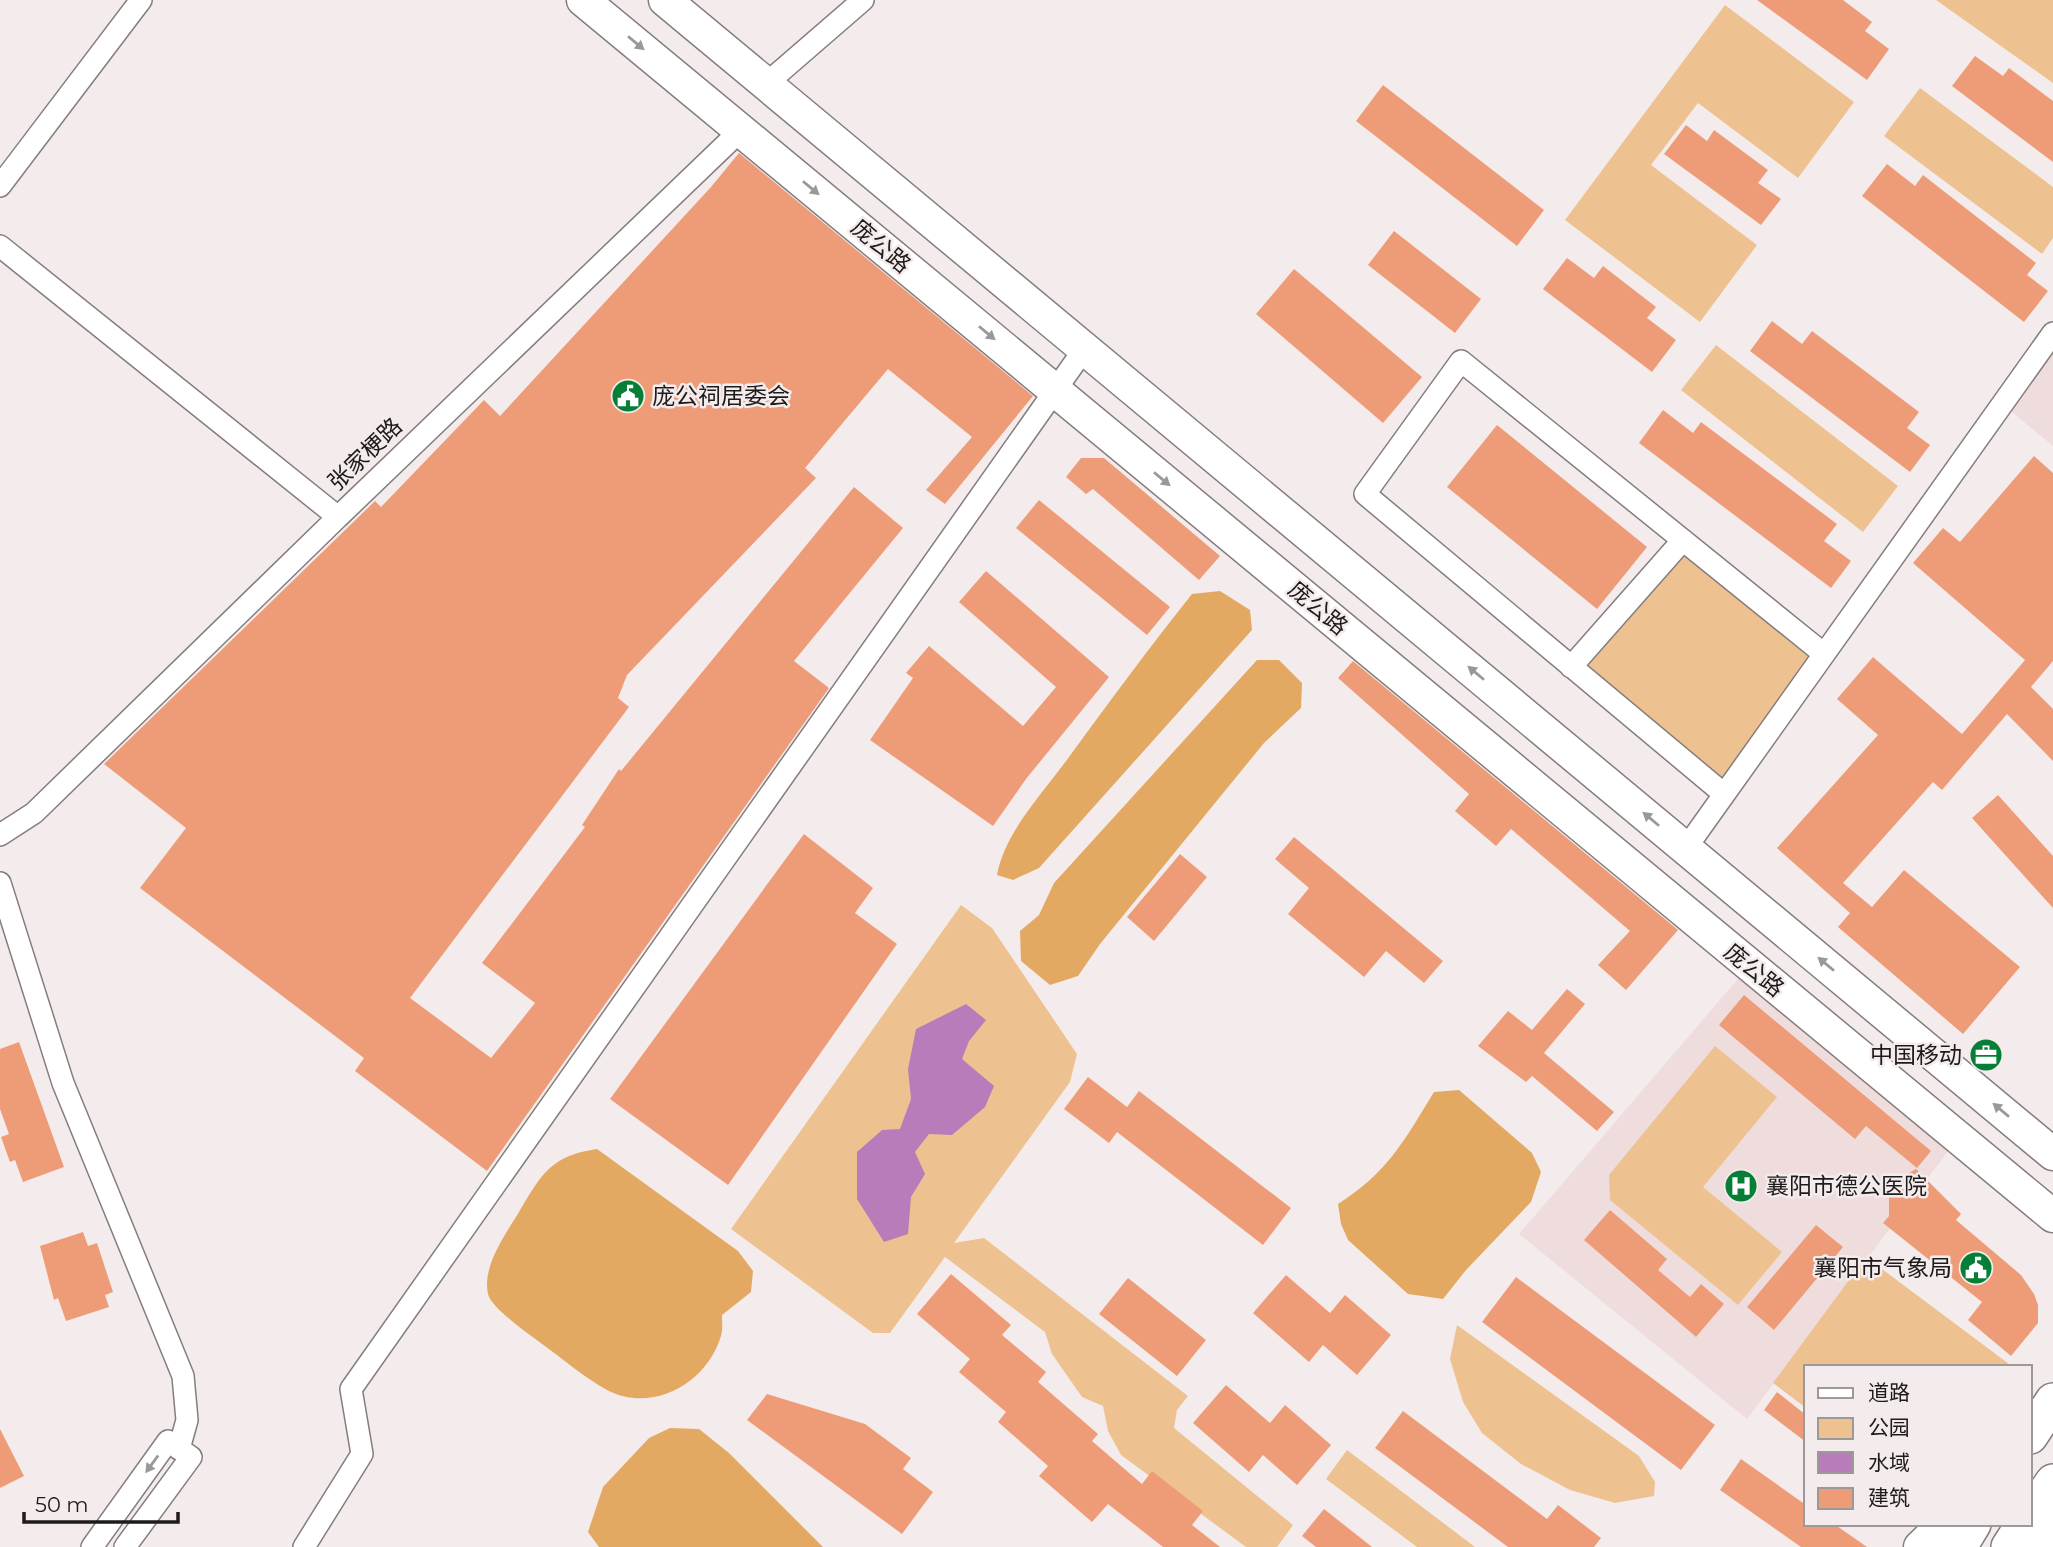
<svg xmlns="http://www.w3.org/2000/svg" width="2053" height="1547" font-family="Montserrat,'Noto Sans SC',sans-serif">
	<style>
		.built { fill: #efdddd }
		.green { fill: #eec290 }
		.forest { fill: #e3a963 }
		.water { fill: #b87cba }
		.building { fill: #ee9c78 }
		.lines { fill: none; stroke-linecap: round; stroke-linejoin: round }
		.street-casing { stroke: #857d7d; stroke-width: 24 }
		.secondary-casing { stroke: #857d7d; stroke-width: 35 }
		.primary-casing { stroke: #857d7d; stroke-width: 38 }
		.street { stroke: #fff; stroke-width: 21 }
		.secondary { stroke: #fff; stroke-width: 32 }
		.primary { stroke: #fff; stroke-width: 35 }
		.oneway { fill: #9a9898 }
		.labels { text-anchor: middle; dominant-baseline: central; stroke-width: 5; stroke-linejoin: round; paint-order: stroke }
		.street-label { font-size: 23px; fill: #1e1b1b; stroke: #f4ecec }
		.poi-label { font-size: 23px; fill: #1e1b1b; stroke: #f4ecec; text-anchor: start }
	</style>
	<rect width="100%" height="100%" fill="#f4ecec"/>
	<!-- built -->
	<path class="built" d="M 2053,337 L 2053,446 L 2002,404 Z
		M 1749,966 L 1958,1138 L 1747,1419 L 1519,1234 Z"/>
	<!-- green -->
	<path class="green" d="M 1936,0 L 2053,0 L 2053,83 Z
		M 1725,5 L 1854,102 L 1798,178 L 1698,103 L 1651,165 L 1757,245 L 1700,322 L 1565,220 Z
		M 1920,88 L 2053,187 L 2053,238 L 2042,254 L 1884,136 Z
		M 1716,345 L 1898,486 L 1863,532 L 1681,390 Z
		M 1683,540 L 1824,654 L 1724,794 L 1571,667 Z
		M 961,905 L 992,928 L 1077,1054 L 1070,1082 L 954,1243 L 984,1238 L 1188,1396 L 1177,1410 L 1174,1428 L 1293,1525 L 1277,1547 L 1246,1547 L 1121,1455 L 1108,1431 L 1103,1406 L 1082,1397 L 1052,1354 L 1045,1332 L 945,1257 L 890,1333 L 873,1333 L 731,1229 Z
		M 1715,1046 L 1777,1097 L 1703,1187 L 1782,1252 L 1738,1305 L 1610,1200 L 1609,1175 Z
		M 1866,1257 L 2013,1367 L 1806,1367 L 1806,1408 L 1773,1383 Z
		M 1457,1325 L 1639,1456 L 1655,1482 L 1654,1496 L 1615,1503 L 1570,1490 L 1521,1464 L 1482,1433 L 1463,1402 L 1450,1359 Z
		M 1347,1450 L 1475,1547 L 1417,1547 L 1326,1479 Z"/>
	<!-- forest -->
	<path class="forest" d="M 1220,591 L 1250,610 L 1252,630 L 1039,868 L 1013,880 L 997,875 C 1005,831 1044,792 1069,757 C 1109,702 1149,648 1192,594 Z
		M 1257,660 L 1279,660 L 1302,683 L 1301,708 L 1264,743 L 1100,944 L 1078,976 L 1050,985 L 1021,961 L 1020,931 L 1039,915 L 1054,883 Z
		M 1459,1090 L 1532,1153 L 1541,1172 L 1531,1202 L 1466,1270 L 1443,1299 L 1408,1294 L 1348,1240 L 1341,1224 L 1338,1204 C 1388,1172 1404,1141 1434,1092 Z
		M 597,1149 L 738,1251 L 753,1271 L 751,1292 L 722,1315 C 722,1321 723,1330 721,1336 C 707,1383 653,1414 607,1390 C 585,1378 563,1359 542,1344 C 530,1335 491,1308 488,1294 C 482,1266 505,1235 519,1212 C 542,1173 551,1156 597,1149 Z
		M 670,1428 L 699,1429 L 729,1453 L 823,1547 L 599,1547 L 588,1532 L 603,1487 L 649,1438 Z"/>
	<!-- water -->
	<path class="water" d="M 966,1004 L 986,1020 L 969,1041 L 962,1059 L 994,1086 L 985,1107 L 952,1135 L 929,1134 L 915,1152 L 925,1174 L 911,1197 L 908,1234 L 884,1242 L 857,1199 L 857,1152 L 882,1130 L 900,1129 L 911,1099 L 908,1069 L 916,1029 Z"/>
	<!-- building -->
	<path class="building" d="M 1757,0 L 1843,0 L 1872,22 L 1865,31 L 1889,49 L 1867,80 Z
		M 1975,56 L 2003,76 L 2009,68 L 2053,101 L 2053,162 L 1952,86 Z
		M 1383,85 L 1544,210 L 1517,246 L 1356,121 Z
		M 1686,125 L 1707,141 L 1714,130 L 1768,170 L 1758,183 L 1781,199 L 1761,225 L 1664,154 Z
		M 739,153 L 1033,396 L 945,504 L 926,490 L 972,437 L 888,369 L 805,468 L 816,478 L 627,675 L 618,698 L 629,707 L 410,998 L 491,1058 L 535,1003 L 482,963 L 585,827 L 582,825 L 619,769 L 621,771 L 854,487 L 903,528 L 794,661 L 829,688 L 487,1171 L 355,1071 L 364,1058 L 140,888 L 186,828 L 104,764 L 375,501 L 381,507 L 484,400 L 500,416 L 711,187 Z
		M 1887,164 L 1915,186 L 1923,175 L 2036,263 L 2027,275 L 2048,291 L 2024,322 L 1862,196 Z
		M 1394,231 L 1481,299 L 1455,333 L 1368,265 Z
		M 1567,258 L 1594,278 L 1603,266 L 1656,307 L 1647,318 L 1676,340 L 1652,372 L 1543,289 Z
		M 1294,269 L 1422,377 L 1383,423 L 1256,314 Z
		M 1772,321 L 1802,344 L 1812,331 L 1919,412 L 1907,428 L 1930,445 L 1910,472 L 1750,351 Z
		M 1663,410 L 1693,433 L 1701,422 L 1837,524 L 1824,541 L 1851,561 L 1831,588 L 1639,443 Z
		M 1497,425 L 1647,547 L 1597,609 L 1447,487 Z
		M 2034,456 L 2053,473 L 2053,661 L 2031,687 L 2053,709 L 2053,761 L 2007,714 L 1942,790 L 1933,782 L 1843,883 L 1872,907 L 1904,870 L 2020,967 L 1963,1034 L 1838,927 L 1850,913 L 1777,848 L 1878,735 L 1837,699 L 1873,657 L 1962,734 L 2025,660 L 1913,563 L 1943,528 L 1960,542 Z
		M 1081,458 L 1104,458 L 1220,556 L 1199,580 L 1093,489 L 1086,494 L 1066,477 Z
		M 1039,500 L 1170,607 L 1147,635 L 1016,528 Z
		M 986,571 L 1109,677 L 1026,779 L 993,826 L 870,740 L 913,678 L 906,673 L 929,646 L 1023,726 L 1056,687 L 959,602 Z
		M 1353,661 L 1678,930 L 1626,990 L 1598,965 L 1630,931 L 1511,829 L 1496,846 L 1455,811 L 1469,794 L 1338,678 Z
		M 1998,795 L 2053,856 L 2053,908 L 1972,818 Z
		M 804,834 L 873,888 L 855,913 L 897,944 L 728,1185 L 610,1099 Z
		M 1294,837 L 1443,961 L 1424,983 L 1386,951 L 1364,977 L 1288,914 L 1309,888 L 1275,859 Z
		M 1180,854 L 1207,877 L 1154,941 L 1127,917 Z
		M 1567,989 L 1585,1004 L 1544,1053 L 1614,1112 L 1597,1131 L 1532,1076 L 1526,1082 L 1478,1046 L 1508,1011 L 1532,1030 Z
		M 1744,995 L 1931,1151 L 1917,1168 L 1866,1126 L 1855,1139 L 1719,1025 Z
		M 19,1042 L 64,1167 L 23,1182 L 15,1160 L 10,1162 L 1,1137 L 9,1134 L 0,1109 L 0,1049 Z
		M 1088,1077 L 1127,1107 L 1139,1091 L 1291,1208 L 1263,1245 L 1117,1132 L 1109,1143 L 1064,1109 Z
		M 1916,1169 L 1961,1214 L 1956,1220 L 2021,1275 L 2034,1294 L 2038,1305 L 2038,1323 L 2011,1356 L 1968,1320 L 1982,1302 L 1883,1223 L 1889,1216 L 1889,1190 L 1895,1181 Z
		M 1610,1210 L 1667,1259 L 1658,1270 L 1690,1297 L 1701,1284 L 1724,1304 L 1696,1337 L 1584,1240 Z
		M 1816,1225 L 1843,1247 L 1774,1330 L 1747,1307 Z
		M 83,1232 L 88,1246 L 97,1243 L 113,1292 L 105,1295 L 109,1307 L 66,1321 L 58,1298 L 54,1300 L 40,1246 Z
		M 951,1274 L 1011,1325 L 1002,1335 L 1046,1372 L 1038,1382 L 1098,1434 L 1092,1441 L 1142,1484 L 1152,1471 L 1203,1511 L 1192,1525 L 1220,1547 L 1163,1547 L 1108,1504 L 1092,1522 L 1039,1476 L 1048,1466 L 998,1422 L 1006,1412 L 959,1372 L 970,1359 L 917,1314 Z
		M 1286,1275 L 1330,1313 L 1345,1295 L 1391,1335 L 1357,1375 L 1323,1345 L 1309,1362 L 1253,1313 Z
		M 1516,1277 L 1715,1425 L 1681,1470 L 1482,1322 Z
		M 1128,1278 L 1206,1340 L 1177,1376 L 1099,1314 Z
		M 1226,1385 L 1270,1423 L 1285,1405 L 1331,1445 L 1297,1485 L 1263,1455 L 1249,1472 L 1193,1423 Z
		M 1777,1392 L 1806,1415 L 1806,1442 L 1764,1410 Z
		M 767,1394 L 865,1424 L 911,1458 L 903,1469 L 933,1492 L 902,1534 L 747,1420 Z
		M 1403,1411 L 1547,1519 L 1558,1505 L 1601,1538 L 1594,1547 L 1508,1547 L 1375,1448 Z
		M 0,1429 L 24,1476 L 0,1488 Z
		M 1741,1459 L 1806,1505 L 1806,1524 L 1834,1524 L 1867,1547 L 1801,1547 L 1720,1490 Z
		M 1324,1509 L 1372,1547 L 1316,1547 L 1302,1536 Z"/>
	<g class="lines">
		<defs>
			<path id="street" d="M 766,84 L 863,0
				M 0,186 L 141,0
				M 0,246 L 338,517 L 741,130
				M 1571,667 L 1683,540
				M 1724,794 L 1365,494 L 1461,361 L 1824,654
				M 0,835 L 34,813 L 338,517
				M 1686,848 L 2053,333
				M 0,883 L 63,1083 L 183,1376 L 187,1420 L 179,1449
				M 92,1547 L 168,1441 L 191,1457 L 125,1547
				M 304,1547 L 362,1454 L 351,1389 L 1085,348"/>
			<path id="secondary" d="M 583,0 L 2053,1216
				M 665,0 L 2053,1154
				M 1920,1547 L 1944,1524
				M 2041,1547 L 2053,1489"/>
			<path id="primary" d="M 2030,1436 L 2053,1401
				M 2030,1515 L 2053,1482
				M 1959,1547 L 1973,1524
				M 2009,1547 L 2024,1524"/>
		</defs>
		<!-- street casing -->
		<use href="#street" class="street-casing"/>
		<!-- secondary casing -->
		<use href="#secondary" class="secondary-casing"/>
		<!-- primary casing -->
		<use href="#primary" class="primary-casing"/>
		<!-- street -->
		<use href="#street" class="street"/>
		<!-- secondary -->
		<use href="#secondary" class="secondary"/>
		<!-- primary -->
		<use href="#primary" class="primary"/>
	</g>
	<!-- one-way arrows -->
	<defs><path id="oneway-solid" d="M-6-.8H1V-3.2L6.5 0L1 3.2V.8H-6Z" transform="scale(1.75)"/></defs>
	<g class="oneway">
		<use href="#oneway-solid" transform="translate(636 43) rotate(40)"/>
		<use href="#oneway-solid" transform="translate(811 188) rotate(40)"/>
		<use href="#oneway-solid" transform="translate(987 333) rotate(40)"/>
		<use href="#oneway-solid" transform="translate(1162 479) rotate(40)"/>
		<use href="#oneway-solid" transform="translate(1476 673) rotate(-140)"/>
		<use href="#oneway-solid" transform="translate(1651 819) rotate(-140)"/>
		<use href="#oneway-solid" transform="translate(1826 964) rotate(-140)"/>
		<use href="#oneway-solid" transform="translate(2001 1110) rotate(-140)"/>
		<use href="#oneway-solid" transform="translate(152 1464) rotate(126)"/>
	</g>
	<!-- icons -->
	<defs>
		<symbol id="civic-disc" viewBox="-11 -11 22 22"><circle r="9.5" fill="#067e35" stroke="#f4ecec"/><path d="M-.6-6.5H3V-4.5H.6V-3L4-1V1h2V6H-6V1h2V-1L-.6-3ZM-1.2 2.5V6h2.4V2.5Z" fill="#fff"/></symbol>
		<symbol id="office-disc" viewBox="-11 -11 22 22"><circle r="9.5" fill="#067e35" stroke="#f4ecec"/><path d="M-6-3h4V-5.5h4V-3h4V5H-6ZM-1-4.5V-3h2v-1.5ZM-6 0V1H6V0Z" fill="#fff"/></symbol>
		<symbol id="hospital-disc" viewBox="-11 -11 22 22"><circle r="9.5" fill="#067e35" stroke="#f4ecec"/><path d="M-5-5h3v3.5h4V-5h3V5h-3V1.5h-4V5h-3Z" fill="#fff"/></symbol>
	</defs>
	<g fill-rule="evenodd">
		<use href="#civic-disc" x="609" y="377" width="38" height="38"/>
		<use href="#office-disc" x="1967" y="1036" width="38" height="38"/>
		<use href="#hospital-disc" x="1722" y="1167" width="38" height="38"/>
		<use href="#civic-disc" x="1957" y="1249" width="38" height="38"/>
	</g>
	<g class="labels">
		<!-- street labels -->
		<g class="street-label">
			<text transform="translate(881 246) rotate(40)">庞公路</text>
			<text transform="translate(365 454) rotate(-44)">张家梗路</text>
			<text transform="translate(1318 608) rotate(40)">庞公路</text>
			<text transform="translate(1754 970) rotate(39)">庞公路</text>
		</g>
		<!-- poi labels -->
		<g class="poi-label">
			<text x="652" y="396">庞公祠居委会</text>
			<text x="1962" y="1055" text-anchor="end">中国移动</text>
			<text x="1766" y="1186">襄阳市德公医院</text>
			<text x="1952" y="1268" text-anchor="end">襄阳市气象局</text>
		</g>
	</g>
	<!-- legend -->
	<rect x="1804" y="1365" width="228" height="161" fill="#f4ecec" stroke="#9e9898" stroke-width="2"/>
	<rect x="1818" y="1388" width="35" height="10" fill="#ffffff" stroke="#9e9898" stroke-width="2"/>
	<text x="1868" y="1400" font-size="21" fill="#1e1b1b">道路</text>
	<rect x="1818" y="1418" width="35" height="21" fill="#eec290" stroke="#9e9898" stroke-width="2"/>
	<text x="1868" y="1435" font-size="21" fill="#1e1b1b">公园</text>
	<rect x="1818" y="1452" width="35" height="21" fill="#b87cba" stroke="#9e9898" stroke-width="2"/>
	<text x="1868" y="1470" font-size="21" fill="#1e1b1b">水域</text>
	<rect x="1818" y="1488" width="35" height="21" fill="#ee9c78" stroke="#9e9898" stroke-width="2"/>
	<text x="1868" y="1505" font-size="21" fill="#1e1b1b">建筑</text>
	<!-- scale -->
	<path d="M24 1512v10h154v-10" fill="none" stroke="#1e1b1b" stroke-width="3.5"/>
	<text x="35" y="1512" font-size="21" fill="#1e1b1b" stroke="#f4ecec" stroke-width="5" paint-order="stroke">50 m</text>
</svg>
